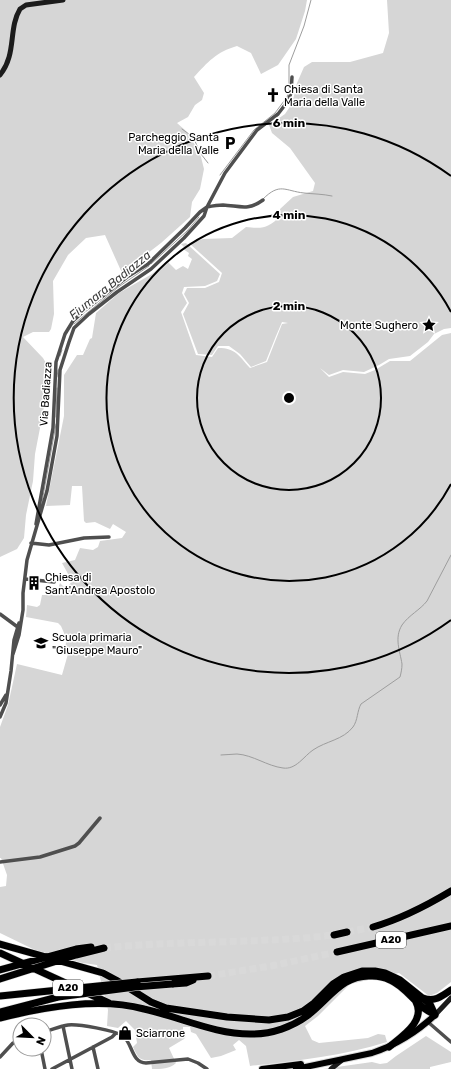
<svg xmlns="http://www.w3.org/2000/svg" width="451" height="1069" font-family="Rubik,sans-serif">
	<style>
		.green { fill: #d6d6d6 }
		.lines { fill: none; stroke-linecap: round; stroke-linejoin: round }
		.stream { stroke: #9d9d9d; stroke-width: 1 }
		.highway-tunnel { stroke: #d9d9d9; stroke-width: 7; stroke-dasharray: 7 3.5; stroke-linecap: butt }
		.primary-casing { stroke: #dbdbdb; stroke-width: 8 }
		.highway-casing { stroke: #dbdbdb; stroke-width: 8 }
		.street { stroke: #4f4f4f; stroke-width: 3.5 }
		.secondary { stroke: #1c1c1c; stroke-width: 5 }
		.primary { stroke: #000; stroke-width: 6 }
		.highway { stroke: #000; stroke-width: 7 }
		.highway-bridge-casing { stroke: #dbdbdb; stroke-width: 8; stroke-linecap: butt }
		.highway-bridge { stroke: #000; stroke-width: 7 }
		.ring { fill: none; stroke: #000; stroke-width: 2 }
		.labels { text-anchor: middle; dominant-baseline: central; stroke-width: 3; stroke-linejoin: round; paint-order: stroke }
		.shield { fill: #fff; stroke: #4c4c4c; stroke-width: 1 }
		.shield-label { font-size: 10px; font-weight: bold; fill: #000 }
		.poi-label { font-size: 11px; fill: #000; stroke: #fff; text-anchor: start }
		.street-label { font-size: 11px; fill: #000; stroke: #fff }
		.water-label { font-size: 12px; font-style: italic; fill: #3e3e3e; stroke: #fff }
		.centre { fill: #000; stroke: #fff; stroke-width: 2 }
		.ring-label { font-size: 12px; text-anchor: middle; font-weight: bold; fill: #000; stroke: #fff; stroke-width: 3; stroke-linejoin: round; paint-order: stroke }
	</style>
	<rect width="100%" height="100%" fill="#fff"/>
	<!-- green -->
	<path class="green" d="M 0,0 L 307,0 L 305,11 L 296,39 L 278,65 L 261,74 L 251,53 L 237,46 C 216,52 208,62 194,77 L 204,93 L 202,100 L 195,105 L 188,117 L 177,123 L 186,131 L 195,145 L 201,157 L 204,169 L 200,189 L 192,202 L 190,217 L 161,243 L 122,273 L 105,235 L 86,238 L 68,255 L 53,281 L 54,314 L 51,329 L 49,332 L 33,332 L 23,337 L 43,358 L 46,363 L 49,381 L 35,454 L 33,481 L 26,515 L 24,538 L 17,549 L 0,557 Z
		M 387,0 L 451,0 L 451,328 L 444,329 L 434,334 L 428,342 L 410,356 L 389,359 L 379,365 L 364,372 L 343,370 L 329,375 L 320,368 L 329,377 L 343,372 L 365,374 L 375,370 L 390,361 L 410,361 L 442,335 L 451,333 L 451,982 L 437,993 L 429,996 L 399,973 L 350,984 L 318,1016 L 305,1026 L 312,1040 L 319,1043 L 368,1038 L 378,1034 L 385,1035 L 387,1042 C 342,1056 296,1061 250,1066 L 246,1046 L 239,1040 L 233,1045 L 236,1050 L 221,1056 L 211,1058 L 196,1034 L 191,1032 L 190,1027 L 183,1027 L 183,1034 L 186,1036 L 184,1039 L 169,1048 L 176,1063 C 170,1069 161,1069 152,1069 L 151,1060 C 138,1061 138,1057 133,1047 L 137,1043 L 135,1030 L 126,1021 L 118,1028 L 107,1026 L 108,1010 L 97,965 L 83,963 L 35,950 L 0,933 L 0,887 L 6,886 L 7,875 L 1,858 L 0,858 L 0,727 L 8,705 L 17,664 L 62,675 L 68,654 L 64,649 L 67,640 L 61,626 L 58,623 L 26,617 L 27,605 L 37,607 L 40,605 L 42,595 L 56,595 L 60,583 L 66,589 L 72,581 L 62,563 L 75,560 L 80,548 L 93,550 L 98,547 L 100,541 L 122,538 L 126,532 L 113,524 L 110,529 L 95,522 L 86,523 L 84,521 L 82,486 L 72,486 L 70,505 L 46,506 L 64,416 L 64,375 L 77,355 L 83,355 L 90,339 L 92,338 L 96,313 L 119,293 L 152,274 L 167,261 L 176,270 L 183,266 L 188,269 L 192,259 L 188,256 L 189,253 L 183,249 L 184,247 L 181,244 L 186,243 L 220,274 L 217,281 L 205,286 L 184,287 L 182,293 L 187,303 L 181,312 L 196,355 L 212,357 L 218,348 C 236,348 239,356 250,368 L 267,362 L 282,324 L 288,323 L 282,322 L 276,336 L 266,361 L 251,367 L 240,354 L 229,346 L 218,346 L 212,355 L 198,354 L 183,314 L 189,303 L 184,294 L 187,288 L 205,288 L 219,282 L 222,273 L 189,243 L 203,239 L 232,238 L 246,227 C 264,229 267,228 281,216 L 280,209 L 293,197 L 313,191 L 315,183 L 290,148 L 272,133 L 269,125 L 285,114 L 291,105 L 294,96 L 297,83 L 304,67 L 312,62 L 350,62 L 383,53 L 389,33 Z
		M 426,1036 L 451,1052 L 451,1062 L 430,1067 L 430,1069 L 323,1069 L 372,1062 L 380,1064 L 387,1063 L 396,1056 Z"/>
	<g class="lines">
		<!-- stream -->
		<path class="stream" d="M 182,129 L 193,137 L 201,154 L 208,163
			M 220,175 L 254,130 L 275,113 L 287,97 L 289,90 L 289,65 L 304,26 L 311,0
			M 263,199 C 280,182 285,191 304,193 C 313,194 323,194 332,196
			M 151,264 L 187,231 L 199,217
			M 74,324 L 117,288 L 149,266
			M 60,356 L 62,350
			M 57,377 L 58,370
			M 56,417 L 57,388
			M 42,502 L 56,424
			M 221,755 C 226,755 232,754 237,754 C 253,755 267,766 283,768 C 296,770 304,756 313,750 C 326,741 343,740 353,727 C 358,720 357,711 361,704 L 400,677 C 401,673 402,669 402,664 C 400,651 394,638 402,625 C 409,615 420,610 427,601 L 451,555"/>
		<!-- highway-tunnel -->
		<path class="highway-tunnel" d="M 347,932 L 373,927
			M 104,948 C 181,940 257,944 334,935
			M 208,976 L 271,966 L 337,952"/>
		<defs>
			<path id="primary" d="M 262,1069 L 301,1064
				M 296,1069 L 372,1053 C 396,1045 417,1032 435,1015"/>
			<path id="highway" d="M 373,927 C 401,919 426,906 451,891
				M 334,935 L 347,932
				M 0,944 L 103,973 L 116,980 L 151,1002 L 166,1008 L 227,1017 L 269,1020 L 288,1017 L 303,1011 L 314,1003 L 333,984 L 344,977 L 362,971 L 375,971 L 385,973 L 400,980 L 430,1004 L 435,1015
				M 337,952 L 451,926
				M 0,953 L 109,1003
				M 0,970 L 76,949 L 91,947
				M 0,979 L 76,955 L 104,948
				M 137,982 L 208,976
				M 172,984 L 186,983 L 193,980
				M 423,998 C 434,1002 441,997 451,990
				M 0,1012 L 58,997
				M 0,1018 C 45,1007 99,997 144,1009 C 180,1017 216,1035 253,1034 C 272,1034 292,1027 307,1016 C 329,1000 342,974 372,976 C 378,976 384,977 390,980 C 402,985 410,996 420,1005 C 424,1009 430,1012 435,1015
				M 389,1047 C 402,1036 426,1021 416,1002"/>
		</defs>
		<!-- primary casing -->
		<use href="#primary" class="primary-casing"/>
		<!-- highway casing -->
		<use href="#highway" class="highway-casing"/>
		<!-- street -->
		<path class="street" d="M 207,207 C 212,206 218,205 223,205 C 240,206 248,211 263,200
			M 36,524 L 53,428 L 56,362 L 65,334 L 73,321 L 85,310 L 127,277 L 148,264 L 185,228 L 200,212 L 207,207
			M 31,543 L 49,545 L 84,538 L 109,537
			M 25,579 L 54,582
			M 0,614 L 19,628
			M 13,654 L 19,635 L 23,610 L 23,593 L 27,560 L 47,491 L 57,436 L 60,370 L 69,342 L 74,328 L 89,314 L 117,292 L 151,269 L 184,238 L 204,216 L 207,207 L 225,173 L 257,130 L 278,114 L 288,101 L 291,93 L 292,77
			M 0,705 L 6,695
			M 0,717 L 6,703 L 11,671 L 14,640 L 19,623
			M 0,862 L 40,857 L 75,846 L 79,843 L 100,818
			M 428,1022 L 451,1042
			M 63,1026 L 72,1069
			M 44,1032 C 52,1030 60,1026 68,1025 C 79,1024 114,1030 123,1036 C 133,1044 131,1062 146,1063 L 188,1059 L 198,1063 L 207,1069
			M 93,1047 L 98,1069
			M 41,1049 L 45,1069
			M 0,1057 L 13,1043 L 20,1040
			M 52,1069 L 112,1037 L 116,1033"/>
		<!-- secondary -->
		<path class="secondary" d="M 0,75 C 17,54 8,29 20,9 L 26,5 L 63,0
			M 435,1015 L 451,998
			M 331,1069 L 342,1060"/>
		<!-- primary -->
		<use href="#primary" class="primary"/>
		<!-- highway -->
		<use href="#highway" class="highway"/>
		<defs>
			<path id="highway-bridge" d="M 0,996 L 137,982
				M 58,997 L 135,987 L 172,984"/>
		</defs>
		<!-- highway-bridge casing -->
		<use href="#highway-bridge" class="highway-bridge-casing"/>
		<!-- highway-bridge -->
		<use href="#highway-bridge" class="highway-bridge"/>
	</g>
	<!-- distance rings -->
	<g class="ring">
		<circle cx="289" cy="398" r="92"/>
		<path d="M451 484A183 183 0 1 1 451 312"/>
		<path d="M451 620A275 275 0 1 1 451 176"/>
	</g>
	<!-- icons -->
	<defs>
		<symbol id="church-bare" viewBox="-9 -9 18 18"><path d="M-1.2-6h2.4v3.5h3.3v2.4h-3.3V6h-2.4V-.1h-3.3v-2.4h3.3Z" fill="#000" stroke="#fff" stroke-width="2.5" paint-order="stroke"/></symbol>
		<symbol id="parking-bare" viewBox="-9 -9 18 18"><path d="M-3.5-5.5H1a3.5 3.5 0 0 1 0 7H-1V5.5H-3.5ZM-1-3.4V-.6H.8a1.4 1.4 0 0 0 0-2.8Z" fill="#000" stroke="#fff" stroke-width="2.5" paint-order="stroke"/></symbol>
		<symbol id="sight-bare" viewBox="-9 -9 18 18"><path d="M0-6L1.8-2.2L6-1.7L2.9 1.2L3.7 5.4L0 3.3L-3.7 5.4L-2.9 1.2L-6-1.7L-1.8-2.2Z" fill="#000" stroke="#fff" stroke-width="2.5" paint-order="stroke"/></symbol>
		<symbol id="building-bare" viewBox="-9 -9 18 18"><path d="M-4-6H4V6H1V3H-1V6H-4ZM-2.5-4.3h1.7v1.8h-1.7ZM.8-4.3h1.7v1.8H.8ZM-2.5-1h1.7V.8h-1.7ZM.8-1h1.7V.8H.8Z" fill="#000" stroke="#fff" stroke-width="2.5" paint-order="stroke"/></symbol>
		<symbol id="school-bare" viewBox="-9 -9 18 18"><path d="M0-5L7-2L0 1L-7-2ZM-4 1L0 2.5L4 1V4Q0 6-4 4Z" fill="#000" stroke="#fff" stroke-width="2.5" paint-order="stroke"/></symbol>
		<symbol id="shop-bare" viewBox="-9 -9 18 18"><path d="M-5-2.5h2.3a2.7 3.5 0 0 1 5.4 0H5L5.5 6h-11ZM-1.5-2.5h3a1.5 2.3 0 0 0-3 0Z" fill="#000" stroke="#fff" stroke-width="2.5" paint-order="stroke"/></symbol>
	</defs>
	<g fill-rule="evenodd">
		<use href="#church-bare" x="263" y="85" width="20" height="20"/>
		<use href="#parking-bare" x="220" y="133" width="20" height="20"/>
		<use href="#sight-bare" x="419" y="315" width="20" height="20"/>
		<use href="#building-bare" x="24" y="573" width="20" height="20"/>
		<use href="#school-bare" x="31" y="633" width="20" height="20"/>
		<use href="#shop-bare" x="115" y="1023" width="20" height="20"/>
	</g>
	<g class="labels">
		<!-- shield labels -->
		<g class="shield">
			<rect x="376" y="932" width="30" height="16" rx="3"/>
			<rect x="53" y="980" width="30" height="16" rx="3"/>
		</g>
		<g class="shield-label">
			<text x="391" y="940">A20</text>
			<text x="68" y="988">A20</text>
		</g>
		<!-- poi labels -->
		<g class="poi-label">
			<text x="284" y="89">Chiesa di Santa<tspan x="284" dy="13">Maria della Valle</tspan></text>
			<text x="219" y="137" text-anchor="end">Parcheggio Santa<tspan x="219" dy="13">Maria della Valle</tspan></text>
			<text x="418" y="325" text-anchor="end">Monte Sughero</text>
			<text x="45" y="577">Chiesa di<tspan x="45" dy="13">Sant'Andrea Apostolo</tspan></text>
			<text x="52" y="637">Scuola primaria<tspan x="52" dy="13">"Giuseppe Mauro"</tspan></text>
			<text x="136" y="1033">Sciarrone</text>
		</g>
		<!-- street labels -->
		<g class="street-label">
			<text transform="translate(46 394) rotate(-86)">Via Badiazza</text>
		</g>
		<!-- water labels -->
		<g class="water-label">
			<text transform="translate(110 285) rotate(-39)">Fiumara Badiazza</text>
		</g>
	</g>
	<circle cx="289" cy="398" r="6" class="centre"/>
	<g class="ring-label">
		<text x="289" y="127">6 min</text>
		<text x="289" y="219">4 min</text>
		<text x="289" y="310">2 min</text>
	</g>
	<!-- north arrow -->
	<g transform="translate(32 1037) rotate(114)"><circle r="19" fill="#ffffff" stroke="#999999"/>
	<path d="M0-3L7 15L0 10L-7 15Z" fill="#000000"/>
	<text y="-6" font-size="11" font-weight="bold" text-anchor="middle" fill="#000000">N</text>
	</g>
</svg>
